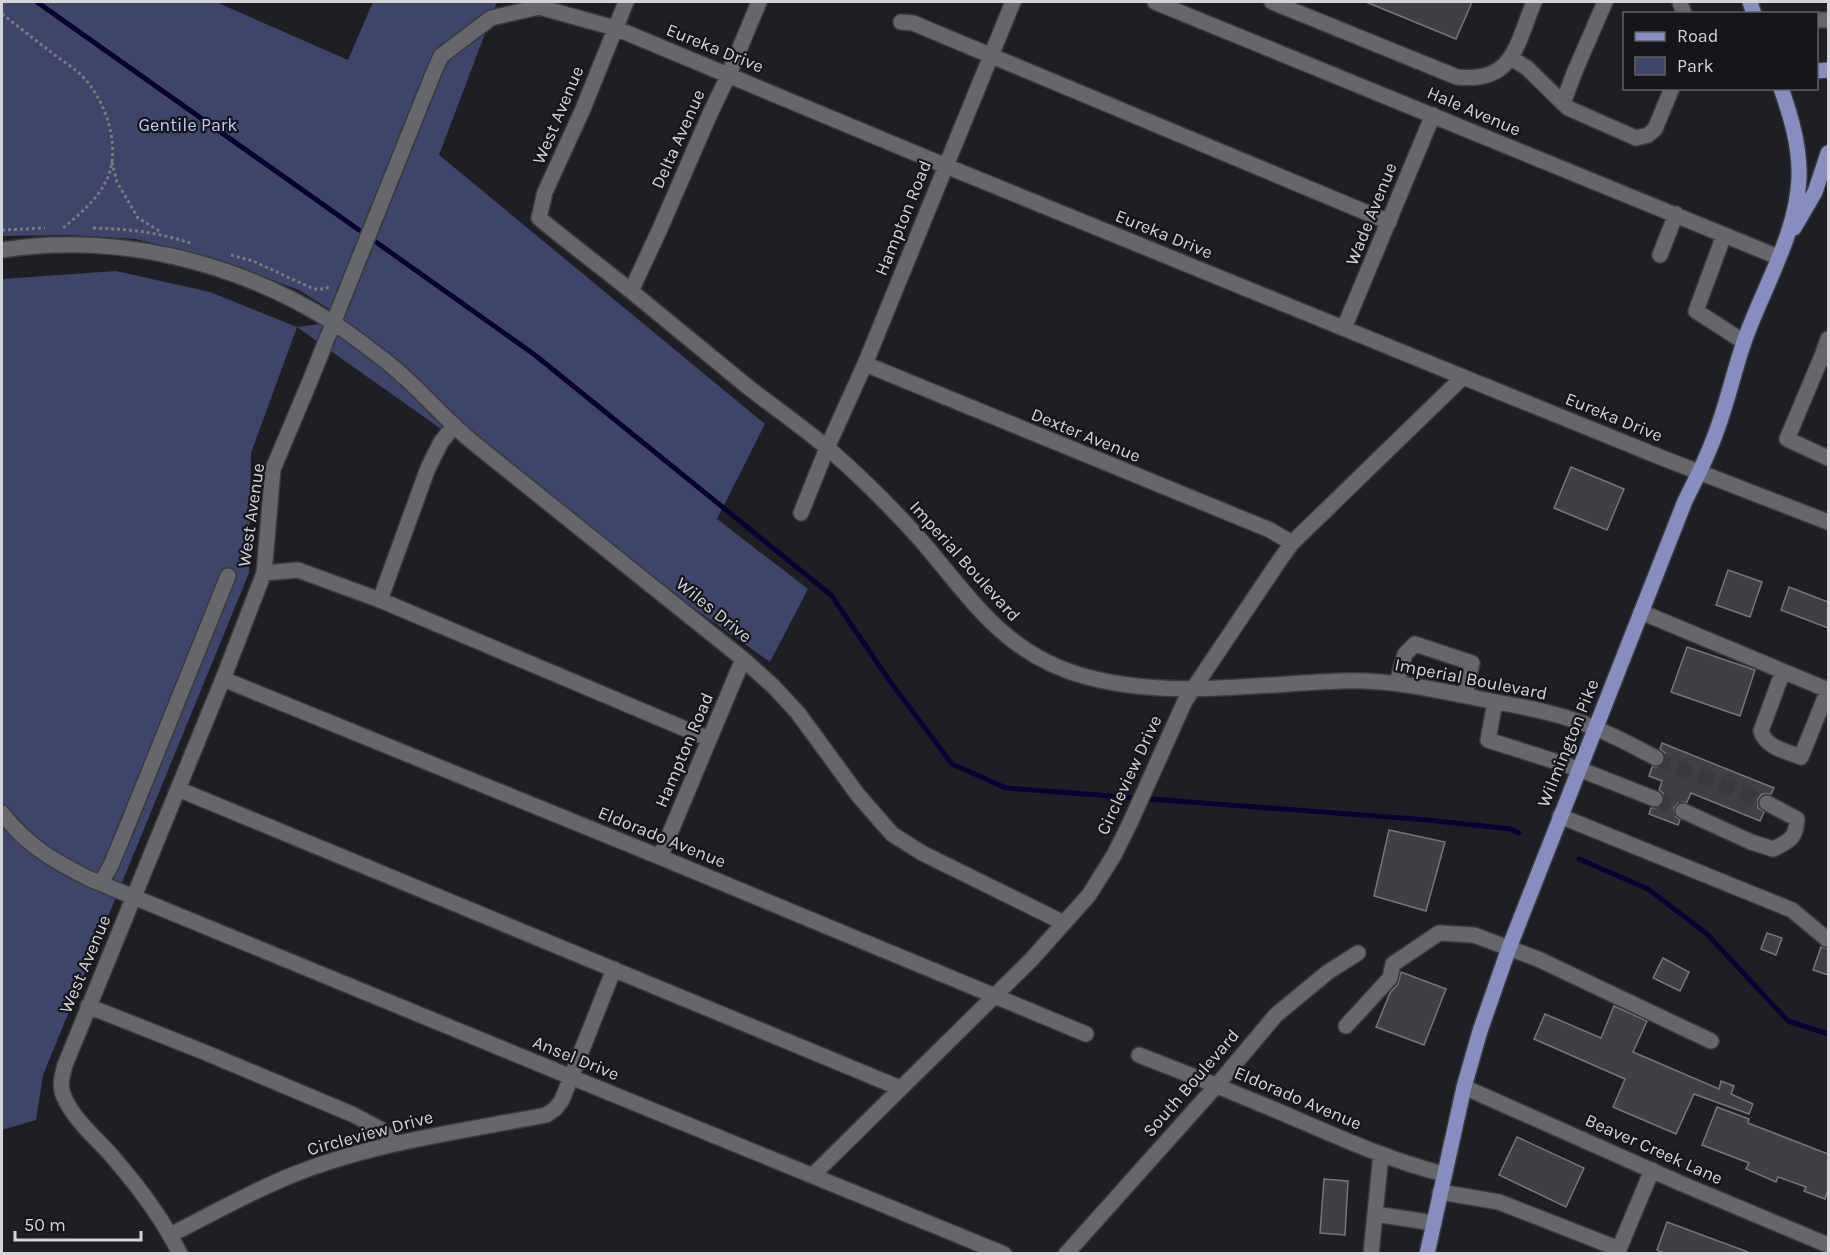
<svg xmlns="http://www.w3.org/2000/svg" width="1830" height="1255" font-family="Karla,sans-serif">
	<style>
		.green { fill: #3f4469 }
		.lines { fill: none; stroke-linecap: round; stroke-linejoin: round }
		.stream { stroke: #080132; stroke-width: 5 }
		.building { fill: #3e4046; stroke: #75767d; stroke-width: 1.5 }
		.minor-tunnel { stroke: #393a3f; stroke-width: 15; stroke-dasharray: 15 8; stroke-linecap: butt }
		.minor-casing { stroke: #393a3e; stroke-width: 18 }
		.major-casing { stroke: #393a3e; stroke-width: 18 }
		.path { stroke: #7a7b80; stroke-width: 3; stroke-dasharray: 3 3; stroke-linecap: butt }
		.minor { stroke: #65676d; stroke-width: 15 }
		.major { stroke: #878dbe; stroke-width: 15 }
		.labels { text-anchor: middle; dominant-baseline: central; stroke-width: 4.5; stroke-linejoin: round; paint-order: stroke }
		.street-label { font-size: 18px; fill: #d3d4d8; stroke: #15161b }
		.park-label { font-size: 18px; fill: #c0c8fc; stroke: #15161b }
	</style>
	<rect width="100%" height="100%" fill="#1e1f24"/>
	<!-- green -->
	<path class="green" d="M 2,2 L 216,2 L 348,60 L 373,2 L 497,2 L 439,155 L 765,424 L 717,519 L 808,589 L 770,662 L 297,327 L 251,453 L 249,573 L 43,1075 L 36,1120 L 2,1130 L 2,279 L 116,271 L 210,292 L 297,327 L 333,322 L 329,309 L 299,290 L 223,262 L 136,239 L 68,235 L 2,236 Z"/>
	<g class="lines">
		<!-- stream -->
		<path class="stream" d="M 37,2 L 359,230
			M 376,242 L 535,355 L 831,595 L 889,680 L 952,764 L 1006,788 L 1428,820 L 1511,829 L 1519,833
			M 1579,859 L 1648,889 L 1706,933 L 1788,1021 L 1828,1034"/>
	</g>
	<!-- building -->
	<path class="building" d="M 1366,2 L 1472,2 L 1456,39 Z
		M 1571,467 L 1624,489 L 1607,530 L 1554,508 Z
		M 1728,570 L 1762,582 L 1750,617 L 1716,605 Z
		M 1789,587 L 1828,602 L 1828,628 L 1781,610 Z
		M 1687,647 L 1755,670 L 1740,716 L 1671,692 Z
		M 1662,743 L 1774,788 L 1771,794 L 1762,794 L 1758,799 L 1758,808 L 1764,812 L 1760,821 L 1691,793 L 1687,802 L 1678,803 L 1674,808 L 1675,816 L 1680,820 L 1678,825 L 1649,814 L 1651,808 L 1661,807 L 1664,802 L 1663,793 L 1659,790 L 1662,781 L 1649,776 L 1652,767 L 1661,766 L 1665,762 L 1665,753 L 1660,749 Z
		M 1389,830 L 1445,842 L 1426,911 L 1374,896 Z
		M 1767,933 L 1782,938 L 1776,955 L 1761,949 Z
		M 1821,947 L 1828,949 L 1828,975 L 1813,970 Z
		M 1663,958 L 1689,972 L 1680,991 L 1653,978 Z
		M 1401,972 L 1446,989 L 1424,1045 L 1376,1027 L 1390,993 L 1398,984 Z
		M 1614,1006 L 1647,1021 L 1633,1052 L 1719,1089 L 1721,1081 L 1734,1086 L 1731,1094 L 1753,1104 L 1749,1114 L 1694,1094 L 1676,1134 L 1613,1107 L 1625,1079 L 1534,1039 L 1545,1014 L 1601,1038 Z
		M 1717,1107 L 1749,1119 L 1748,1123 L 1828,1154 L 1828,1189 L 1825,1199 L 1804,1191 L 1806,1187 L 1778,1177 L 1776,1182 L 1746,1169 L 1749,1163 L 1702,1145 Z
		M 1517,1137 L 1584,1168 L 1566,1207 L 1499,1175 Z
		M 1324,1179 L 1348,1181 L 1345,1235 L 1320,1233 Z
		M 1667,1222 L 1748,1252 L 1748,1254 L 1665,1254 L 1657,1250 Z"/>
	<g class="lines">
		<!-- minor-tunnel -->
		<path class="minor-tunnel" d="M 1656,758 L 1767,803
			M 1655,799 L 1683,811"/>
		<defs>
			<path id="minor" d="M 626,2 L 583,109 L 545,192 L 539,218 C 569,243 601,267 631,291 C 670,323 709,355 748,387 C 775,408 804,428 831,451 C 862,478 891,507 919,538 C 971,598 1004,655 1087,677 C 1171,699 1256,684 1341,681 C 1395,679 1445,692 1496,702 C 1530,708 1566,715 1597,729 C 1617,737 1637,748 1656,758
				M 1155,2 L 1778,257
				M 1272,2 L 1457,77 C 1514,83 1516,45 1534,2
				M 1680,2 L 1684,14
				M 1816,20 L 1828,20
				M 901,22 L 913,23 L 1389,222
				M 1511,58 L 1527,68 L 1568,108 L 1636,138 L 1648,135 L 1655,129 L 1672,88
				M 1563,103 L 1575,71 L 1605,2
				M 1724,235 L 1696,311 L 1744,342
				M 2,250 C 115,232 235,261 332,322 C 350,333 367,347 383,359 C 415,383 440,415 470,440 C 560,513 652,586 743,659 L 773,686 L 798,713 L 858,795 L 892,834 L 922,853 L 1064,923
				M 1660,255 L 1676,214
				M 631,291 L 659,231 L 709,116 L 729,74 L 759,2
				M 1344,328 L 1433,115
				M 1822,356 L 1828,339
				M 1828,359 L 1822,356 L 1787,439 L 1828,458
				M 865,364 L 1270,530 L 1292,543
				M 801,513 L 827,448 L 865,364 L 1013,2
				M 264,573 L 298,570 L 380,600 L 709,739
				M 380,600 L 428,468 L 441,442 L 454,426
				M 1641,612 L 1828,690
				M 1783,671 L 1761,731 C 1766,748 1786,751 1801,757 L 1828,690
				M 223,679 L 660,857 L 1086,1034
				M 1397,683 L 1405,654 L 1415,644 L 1472,663 L 1465,695
				M 1495,702 L 1488,740 L 1579,769 L 1655,799
				M 178,789 L 900,1088
				M 1683,811 L 1751,842 L 1773,849 C 1789,841 1796,839 1797,819 L 1767,803
				M 2,813 C 26,845 54,861 90,879 L 571,1077 L 1004,1254
				M 1560,816 L 1792,910 L 1828,940
				M 660,857 L 743,659
				M 101,883 L 111,865 L 126,829 L 228,576
				M 88,1006 L 204,1052 L 354,1115 L 380,1129 L 395,1144
				M 1346,1026 L 1390,978 L 1393,964 L 1439,933 L 1474,935 L 1538,959 L 1711,1041
				M 1139,1055 C 1186,1073 1233,1092 1280,1112 C 1334,1135 1387,1160 1444,1174
				M 1464,1087 L 1680,1183 L 1828,1245
				M 813,1175 L 1031,960 L 1089,895 L 1114,855 L 1130,823 L 1185,701 L 1277,564 L 1292,543 L 1463,377
				M 1440,1192 L 1499,1202 L 1619,1249 L 1652,1170
				M 1375,1214 L 1434,1223
				M 170,1235 C 208,1216 245,1195 285,1178 C 368,1143 458,1132 546,1115 L 555,1109 L 562,1100 L 614,969
				M 180,1254 C 164,1221 141,1190 117,1162 C 100,1141 75,1122 64,1097 C 59,1086 62,1076 65,1065 L 223,679 L 264,573 L 273,469 L 310,381 L 433,74 L 441,56 L 491,18 L 539,7 L 615,28 L 946,166 L 1463,377 L 1660,457 L 1828,522
				M 1066,1254 L 1217,1085 L 1276,1015 L 1328,972 L 1358,953
				M 1371,1254 L 1381,1154"/>
			<path id="major" d="M 1750,2 L 1754,14
				M 1816,71 L 1828,70
				M 1794,228 L 1815,192 L 1828,153
				M 1427,1254 L 1464,1087 L 1480,1031 L 1509,948 L 1685,501 C 1698,475 1711,449 1720,421 C 1729,395 1735,368 1744,342 C 1762,290 1797,234 1799,178 C 1800,146 1791,117 1781,88"/>
		</defs>
		<!-- minor casing -->
		<use href="#minor" class="minor-casing"/>
		<!-- major casing -->
		<use href="#major" class="major-casing"/>
		<!-- path -->
		<path class="path" d="M 2,14 C 20,28 38,42 56,56 C 64,62 74,68 81,75 C 105,98 121,145 108,177 C 99,198 80,214 63,228
			M 112,162 L 117,182 L 138,218 L 161,232
			M 93,228 C 129,229 158,232 193,244
			M 2,230 L 45,228
			M 231,255 L 253,261 L 314,289 L 325,289 L 330,286"/>
		<!-- minor -->
		<use href="#minor" class="minor"/>
		<!-- major -->
		<use href="#major" class="major"/>
	</g>
	<g class="labels">
		<!-- street labels -->
		<g class="street-label">
			<text transform="translate(715 48) rotate(22)">Eureka Drive</text>
			<text transform="translate(1474 111) rotate(23)">Hale Avenue</text>
			<text transform="translate(558 115) rotate(-67)">West Avenue</text>
			<text transform="translate(678 139) rotate(-66)">Delta Avenue</text>
			<text transform="translate(1371 214) rotate(-68)">Wade Avenue</text>
			<text transform="translate(903 218) rotate(-68)">Hampton Road</text>
			<text transform="translate(1164 234) rotate(22)">Eureka Drive</text>
			<text transform="translate(1614 417) rotate(22)">Eureka Drive</text>
			<text transform="translate(1086 435) rotate(22)">Dexter Avenue</text>
			<text transform="translate(251 515) rotate(-82)">West Avenue</text>
			<text transform="translate(965 561) rotate(48)">Imperial Boulevard</text>
			<text transform="translate(714 610) rotate(39)">Wiles Drive</text>
			<text transform="translate(1471 679) rotate(11)">Imperial Boulevard</text>
			<text transform="translate(1568 743) rotate(-68)">Wilmington Pike</text>
			<text transform="translate(684 750) rotate(-67)">Hampton Road</text>
			<text transform="translate(1129 775) rotate(-65)">Circleview Drive</text>
			<text transform="translate(662 837) rotate(22)">Eldorado Avenue</text>
			<text transform="translate(85 964) rotate(-67)">West Avenue</text>
			<text transform="translate(576 1058) rotate(22)">Ansel Drive</text>
			<text transform="translate(1191 1083) rotate(-49)">South Boulevard</text>
			<text transform="translate(1298 1098) rotate(23)">Eldorado Avenue</text>
			<text transform="translate(370 1133) rotate(-15)">Circleview Drive</text>
			<text transform="translate(1654 1149) rotate(24)">Beaver Creek Lane</text>
		</g>
		<!-- park labels -->
		<g class="park-label">
			<text x="188" y="125">Gentile Park</text>
		</g>
	</g>
	<!-- border -->
	<rect width="1830" height="1255" fill="none" stroke="#d3d4d8" stroke-width="6"/>
	<!-- legend -->
	<rect x="1623" y="12" width="195" height="78" fill="#15161b" stroke="#616267" stroke-width="1.5"/>
	<rect x="1635" y="32" width="30" height="9" fill="#878dbe" stroke="#616267" stroke-width="1.5"/>
	<text x="1677" y="42" font-size="18" fill="#d3d4d8">Road</text>
	<rect x="1635" y="57" width="30" height="18" fill="#3f4469" stroke="#616267" stroke-width="1.5"/>
	<text x="1677" y="72" font-size="18" fill="#d3d4d8">Park</text>
	<!-- scale -->
	<path d="M15 1231v9h126v-9" fill="none" stroke="#d3d4d8" stroke-width="3"/>
	<text x="24" y="1231" font-size="18" fill="#d3d4d8" stroke="#15161b" stroke-width="4.5" paint-order="stroke">50 m</text>
</svg>
